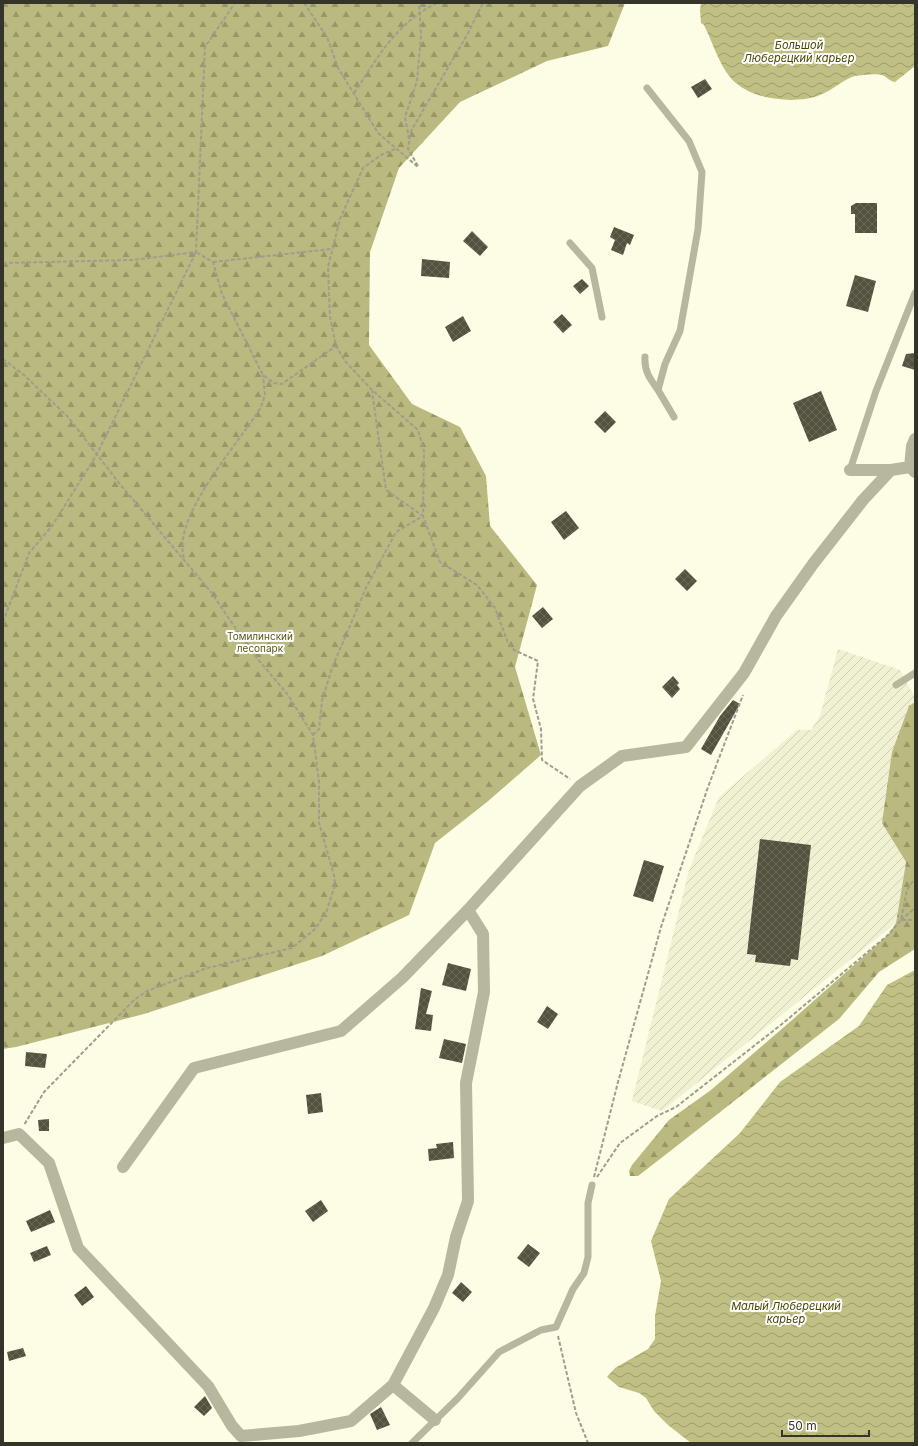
<svg xmlns="http://www.w3.org/2000/svg" width="918" height="1446" font-family="Inter,sans-serif">
	<style>
		.industrial { fill: url(#industrial-furrows) }
		.forest { fill: url(#forest-firs) }
		.water { fill: url(#water-waves) }
		.building { fill: url(#building-cross-hatch) }
		.lines { fill: none; stroke-linecap: round; stroke-linejoin: round }
		.path { stroke: #9e9e8e; stroke-width: 2; stroke-dasharray: 4 2; stroke-linecap: butt }
		.service { stroke: #b7b79d; stroke-width: 7 }
		.minor { stroke: #b7b79d; stroke-width: 12 }
		.labels { text-anchor: middle; dominant-baseline: central; stroke-width: 4; stroke-linejoin: round; paint-order: stroke }
		.park-label { font-size: 10px; fill: #5b5815; stroke: #fff }
		.water-label { font-size: 11px; font-style: italic; fill: #4c4900; stroke: #fff }
	</style>
	<defs>
		<pattern id="industrial-furrows" width="10" height="10" patternUnits="userSpaceOnUse"><rect width="10" height="10" fill="#f0f0d3"/><path d="M-1 1l2-2M0 10L10 0M9 11l2-2" fill="none" stroke="#ceceb5"/></pattern>
		<pattern id="forest-firs" width="22" height="20" patternUnits="userSpaceOnUse"><rect width="22" height="20" fill="#bab97f"/><path d="M5 1l3.5 6h-7zM16 11l3.5 6h-7z" fill="#989768"/></pattern>
		<pattern id="water-waves" width="16" height="10" patternUnits="userSpaceOnUse"><rect width="16" height="10" fill="#c0bf84"/><path d="M0 5q4-4 8 0t8 0" fill="none" stroke="#9d9c6c"/></pattern>
		<pattern id="building-cross-hatch" width="8" height="8" patternUnits="userSpaceOnUse"><rect width="8" height="8" fill="#53523f"/><path d="M0 0l8 8M0 8l8-8" fill="none" stroke="#696859"/></pattern>
	</defs>
	<rect width="100%" height="100%" fill="#fdfde6"/>
	<!-- industrial -->
	<path class="industrial" d="M 838,649 L 900,670 L 915,698 L 915,702 L 909,706 L 882,823 L 906,862 L 896,923 L 662,1111 L 632,1101 L 689,870 L 719,797 L 797,730 L 811,730 L 820,716 Z"/>
	<!-- forest -->
	<path class="forest" d="M 3,3 L 625,3 L 608,46 L 547,61 L 460,102 L 399,168 L 370,252 L 369,345 L 412,404 L 460,427 L 486,476 L 490,526 L 537,585 L 515,667 L 541,755 L 487,802 L 435,843 L 409,915 L 322,956 L 144,1014 L 16,1047 L 3,1049 Z
		M 915,702 L 915,949 L 879,972 L 839,1019 L 669,1152 L 638,1176 L 630,1176 L 629,1171 L 632,1165 L 669,1120 L 711,1090 L 791,1021 L 888,935 L 896,923 L 906,862 L 882,823 L 892,752 L 909,706 Z"/>
	<!-- water -->
	<path class="water" d="M 701,3 L 915,3 L 915,66 L 895,82 C 889,81 887,77 882,75 C 875,73 862,75 855,76 C 846,78 831,91 820,95 C 795,105 748,100 730,77 C 719,64 712,41 704,25 L 701,23 L 700,10 Z
		M 915,970 L 915,1443 L 691,1443 L 668,1425 L 654,1411 L 646,1398 L 639,1393 L 619,1387 L 607,1377 L 615,1368 L 648,1349 L 655,1339 L 655,1316 L 661,1281 L 651,1241 L 669,1199 L 740,1133 L 780,1082 L 859,1026 L 887,985 Z"/>
	<!-- building -->
	<path class="building" d="M 705,79 L 712,89 L 698,98 L 691,87 Z
		M 856,203 L 877,203 L 877,233 L 855,233 L 855,214 L 851,214 L 851,206 Z
		M 614,227 L 634,235 L 630,245 L 627,243 L 623,255 L 611,250 L 615,240 L 610,237 Z
		M 472,231 L 488,247 L 480,256 L 463,241 Z
		M 422,259 L 450,262 L 449,278 L 421,276 Z
		M 855,275 L 876,281 L 868,312 L 846,306 Z
		M 582,279 L 589,286 L 580,294 L 573,286 Z
		M 562,314 L 572,325 L 563,333 L 553,322 Z
		M 463,316 L 471,331 L 453,342 L 445,327 Z
		M 915,353 L 915,370 L 902,366 L 906,354 Z
		M 821,391 L 837,430 L 809,442 L 793,403 Z
		M 605,411 L 616,422 L 605,433 L 594,422 Z
		M 566,511 L 579,528 L 564,540 L 551,522 Z
		M 685,569 L 697,581 L 687,591 L 675,579 Z
		M 543,607 L 553,619 L 542,628 L 532,616 Z
		M 673,676 L 679,683 L 677,685 L 680,689 L 672,698 L 662,687 Z
		M 733,700 L 740,704 L 711,755 L 701,749 L 720,716 Z
		M 760,839 L 811,845 L 798,960 L 791,959 L 790,966 L 755,962 L 756,955 L 747,954 Z
		M 644,860 L 664,866 L 653,902 L 633,896 Z
		M 448,963 L 471,969 L 466,991 L 442,985 Z
		M 421,988 L 432,991 L 426,1014 L 433,1015 L 431,1031 L 415,1029 Z
		M 547,1006 L 558,1014 L 548,1029 L 537,1022 Z
		M 444,1039 L 466,1044 L 462,1063 L 439,1058 Z
		M 26,1052 L 47,1054 L 45,1068 L 25,1066 Z
		M 321,1093 L 323,1112 L 308,1114 L 306,1095 Z
		M 49,1119 L 49,1131 L 39,1131 L 38,1120 Z
		M 453,1142 L 454,1158 L 429,1161 L 428,1149 L 437,1148 L 436,1144 Z
		M 321,1200 L 328,1211 L 313,1222 L 305,1211 Z
		M 50,1210 L 55,1222 L 31,1232 L 26,1221 Z
		M 528,1244 L 540,1253 L 529,1267 L 517,1258 Z
		M 47,1246 L 51,1255 L 34,1262 L 30,1253 Z
		M 461,1282 L 472,1292 L 463,1302 L 452,1293 Z
		M 86,1286 L 94,1297 L 82,1306 L 74,1295 Z
		M 23,1348 L 26,1356 L 9,1361 L 7,1352 Z
		M 205,1396 L 212,1408 L 204,1416 L 194,1407 Z
		M 381,1407 L 390,1425 L 377,1430 L 370,1414 Z"/>
	<g class="lines">
		<!-- path -->
		<path class="path" d="M 304,3 L 327,37 L 338,68 L 378,133 L 418,167
			M 354,93 C 379,56 395,24 437,3
			M 409,139 L 405,117 L 417,81 L 421,36 L 419,3
			M 395,149 L 381,155 L 363,168 L 340,219 L 328,267 L 330,317 L 336,346 L 345,361 L 372,390 L 418,430 L 424,451 L 423,516 L 440,562 L 477,585 L 495,608 L 508,643 L 514,650 L 538,661 L 533,699 L 541,729 L 542,760 L 570,779
			M 418,166 L 408,149 L 411,131 L 467,35 L 483,3
			M 213,262 L 331,249
			M 3,263 L 132,260 L 196,252 L 205,47 L 235,3
			M 3,359 L 24,375 L 68,417 L 119,483 L 211,592 L 251,651 L 288,695 L 313,735 L 319,782 L 319,823 L 334,875 L 335,885 L 326,913 L 315,929 L 292,948 L 207,968 L 147,991 L 134,1000 L 44,1092 L 24,1125
			M 184,558 C 171,517 240,442 261,407 L 265,395 L 263,375
			M 3,622 L 29,553 L 52,526 L 97,454 L 196,252 L 213,262 L 222,294 L 263,375 L 274,383 L 282,384 L 336,346
			M 313,735 L 319,729 L 322,701 L 332,668 L 366,588 L 396,532 L 423,516 L 386,490 L 372,391
			M 901,920 L 915,908
			M 902,920 L 915,920
			M 594,1177 L 618,1082 L 661,927 L 708,787 L 743,695
			M 597,1177 L 620,1143 L 657,1116 L 676,1107 L 782,1024 L 888,935 L 901,920 L 907,890 L 915,878
			M 558,1336 L 576,1413 L 588,1443"/>
		<!-- service -->
		<path class="service" d="M 647,88 L 689,141 L 702,172 L 698,229 L 680,331 L 665,364 L 658,390 L 674,417
			M 570,243 L 592,268 L 602,317
			M 645,357 C 644,371 650,379 658,390
			M 850,470 L 876,391 L 915,293
			M 896,685 L 915,673
			M 412,1443 L 458,1398 L 499,1352 L 541,1330 L 556,1327 L 573,1289 L 584,1273 L 588,1257 L 588,1203 L 592,1185"/>
		<!-- minor -->
		<path class="minor" d="M 915,439 L 912,446 L 910,467 L 915,472
			M 850,470 L 891,470 L 910,467
			M 3,1138 L 19,1134 L 49,1163 L 78,1248 L 208,1386 L 232,1426 L 241,1436 L 299,1431 L 351,1421 L 393,1385 L 435,1420
			M 123,1167 L 194,1068 L 341,1031 L 402,978 L 468,910 L 580,786 L 622,756 L 686,747 L 744,673 L 776,616 L 813,564 L 863,500 L 891,470
			M 393,1385 L 434,1308 L 448,1275 L 456,1237 L 468,1201 L 466,1083 L 484,992 L 483,934 L 468,910"/>
	</g>
	<g class="labels">
		<!-- park labels -->
		<g class="park-label">
			<text x="260" y="636">Томилинский<tspan x="260" dy="12">лесопарк</tspan></text>
		</g>
		<!-- water labels -->
		<g class="water-label">
			<text x="799" y="45">Большой<tspan x="799" dy="13">Люберецкий карьер</tspan></text>
			<text x="786" y="1306">Малый Люберецкий<tspan x="786" dy="13">карьер</tspan></text>
		</g>
	</g>
	<!-- border -->
	<rect width="918" height="1446" fill="none" stroke="#34342b" stroke-width="8"/>
	<!-- scale -->
	<path d="M782 1430v6h87v-6" fill="none" stroke="#34342b" stroke-width="2"/>
	<text x="788" y="1430" font-size="12" fill="#34342b" stroke="#ffffff" stroke-width="3" paint-order="stroke">50 m</text>
</svg>
